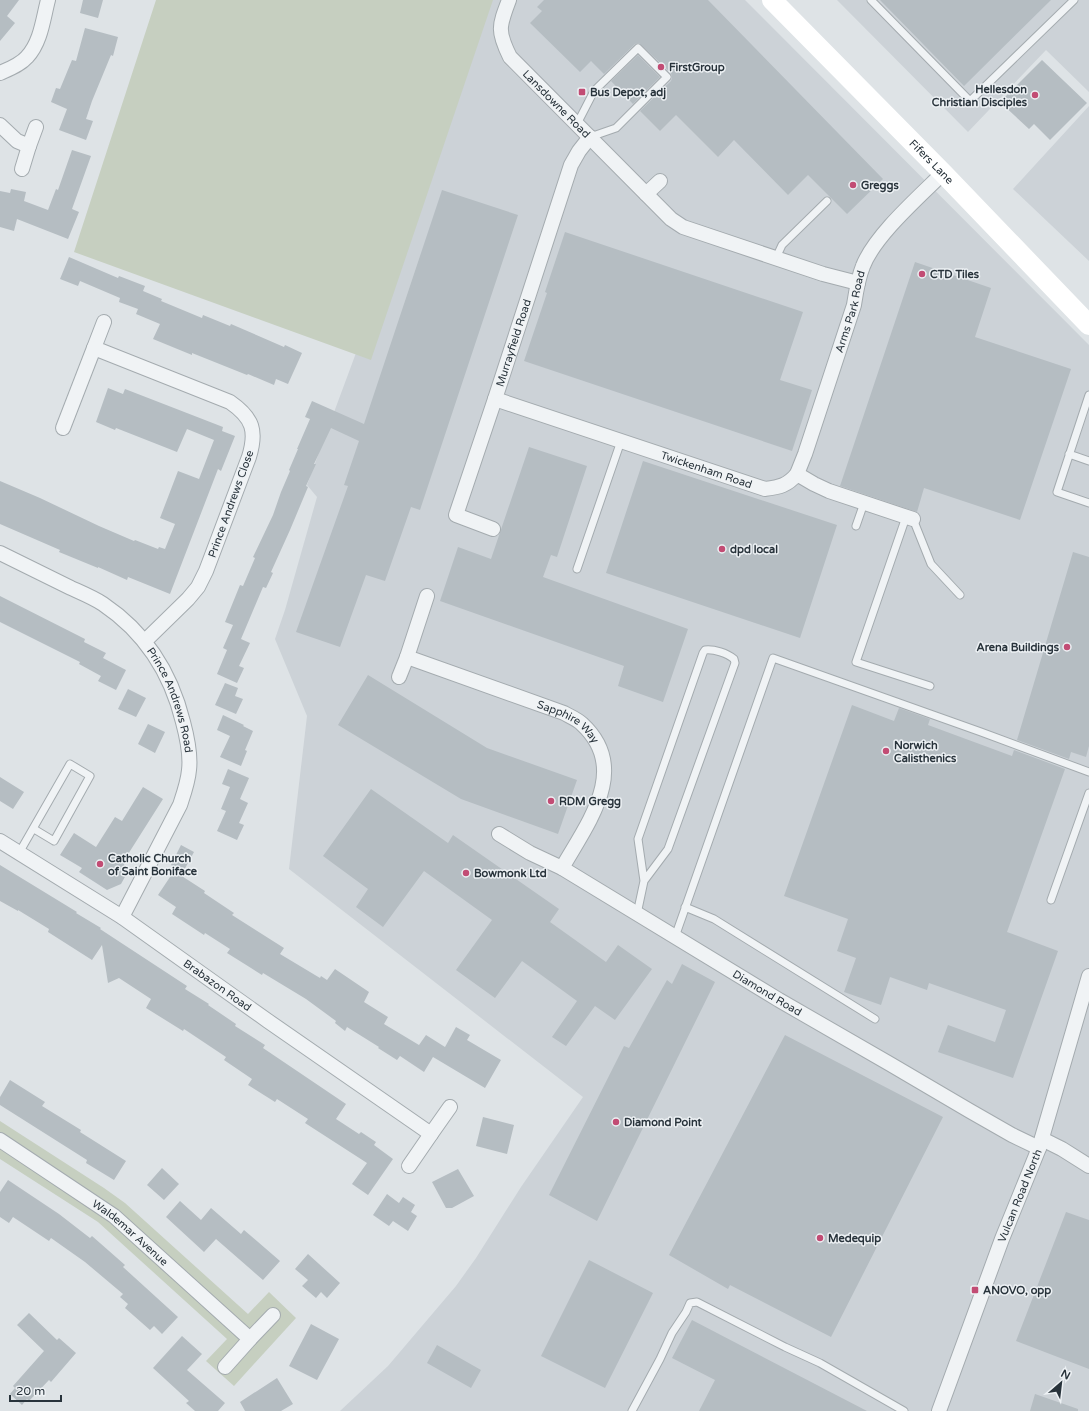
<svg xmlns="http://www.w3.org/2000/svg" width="1089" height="1411" font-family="'Varela Round',sans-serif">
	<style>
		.built { fill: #ccd2d7 }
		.green { fill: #c6cfc0 }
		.building { fill: #b5bdc2 }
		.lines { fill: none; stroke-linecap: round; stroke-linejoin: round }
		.lane-casing { stroke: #a4abaf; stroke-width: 9 }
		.street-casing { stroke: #a4abaf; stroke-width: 16 }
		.lane { stroke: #f0f3f5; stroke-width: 7 }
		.street { stroke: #f0f3f5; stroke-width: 14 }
		.secondary { stroke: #fff; stroke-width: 20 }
		.poi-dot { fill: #c24c74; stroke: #edf1f4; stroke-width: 1.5 }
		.labels { text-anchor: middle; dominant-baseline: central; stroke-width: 3; stroke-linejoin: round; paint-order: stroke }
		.poi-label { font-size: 11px; font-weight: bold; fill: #28333b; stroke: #edf1f4; text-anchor: start }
		.street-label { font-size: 11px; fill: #28333b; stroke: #edf1f4 }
	</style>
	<rect width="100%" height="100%" fill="#dee3e6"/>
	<!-- built -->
	<path class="built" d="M 487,0 L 745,0 L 1089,345 L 1089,1411 L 340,1411 L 388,1366 L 456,1286 L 476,1258 L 521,1187 L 583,1097 L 289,869 L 307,716 L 275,639 L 285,610 L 317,497 L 307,485 Z
		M 837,0 L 1089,0 L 1089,92 L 1046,50 L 968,132 Z
		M 1089,106 L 1089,261 L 1013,189 Z"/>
	<!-- green -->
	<path class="green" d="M 156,0 L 493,0 L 371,360 L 74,252 Z
		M 0,1121 L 104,1188 L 125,1203 L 248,1314 L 269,1292 L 296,1318 L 234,1386 L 206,1361 L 227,1339 L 98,1222 L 0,1159 Z"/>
	<!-- building -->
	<path class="building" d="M 0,0 L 19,0 L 7,16 L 15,23 L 0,41 Z
		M 83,0 L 103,0 L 98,18 L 80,13 Z
		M 544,0 L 708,0 L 883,179 L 847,214 L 808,175 L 788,195 L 734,140 L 718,157 L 676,115 L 660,131 L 640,111 L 671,81 L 672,78 L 671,73 L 639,43 L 635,44 L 604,74 L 591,61 L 580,72 L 530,23 L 542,11 L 537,7 Z
		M 880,0 L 1051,0 L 964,86 Z
		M 85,28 L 118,37 L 113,56 L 111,55 L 92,101 L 86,119 L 93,121 L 86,140 L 59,130 L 67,109 L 51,102 L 56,88 L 60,89 L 72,60 L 76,61 Z
		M 638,55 L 660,77 L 633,104 L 611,81 Z
		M 1042,60 L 1087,103 L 1050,140 L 1034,124 L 1029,129 L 1000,102 Z
		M 72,150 L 91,156 L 72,209 L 79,212 L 68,239 L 17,219 L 14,231 L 0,227 L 0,191 L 10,193 L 11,189 L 26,192 L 24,201 L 48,210 L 56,189 L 58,190 Z
		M 442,190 L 518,215 L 420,510 L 411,507 L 385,581 L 366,575 L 340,647 L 296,632 L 348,486 L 344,485 L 359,441 L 331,428 L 314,464 L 316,464 L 306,486 L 308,487 L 290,530 L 271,572 L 273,573 L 266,588 L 263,587 L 241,639 L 250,643 L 239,666 L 244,668 L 237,683 L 217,674 L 227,650 L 223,648 L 233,625 L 225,622 L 240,585 L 243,586 L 255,558 L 253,557 L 273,515 L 281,492 L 290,471 L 289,470 L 298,449 L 297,449 L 310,419 L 305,417 L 312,401 L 364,424 Z
		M 565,232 L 803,312 L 780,380 L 812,390 L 792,451 L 524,361 L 547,293 L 545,292 Z
		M 69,257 L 118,278 L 119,276 L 145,286 L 143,291 L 162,299 L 161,301 L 202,318 L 203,315 L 230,326 L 231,324 L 284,347 L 285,345 L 302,353 L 288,384 L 276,379 L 274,385 L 248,374 L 247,375 L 192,353 L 192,355 L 153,339 L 160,324 L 136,314 L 138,309 L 119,302 L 120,298 L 80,281 L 78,286 L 60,279 Z
		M 915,262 L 991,288 L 975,337 L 1071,369 L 1020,520 L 924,488 L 917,512 L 840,486 Z
		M 108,388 L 123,394 L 125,389 L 223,427 L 222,431 L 235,436 L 221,471 L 218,469 L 170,594 L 128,577 L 127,580 L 98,567 L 98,568 L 59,552 L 60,550 L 0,524 L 0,481 L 40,498 L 99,526 L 134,541 L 135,540 L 158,549 L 159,547 L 165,549 L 175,524 L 160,518 L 178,471 L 199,479 L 214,440 L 187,429 L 177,452 L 116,428 L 115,430 L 96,422 Z
		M 529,447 L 587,466 L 557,557 L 551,555 L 543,577 L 688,629 L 663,702 L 618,686 L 624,666 L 440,601 L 458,547 L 491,559 Z
		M 643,461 L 837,525 L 800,638 L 606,573 Z
		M 1073,552 L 1089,557 L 1089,746 L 1086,757 L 1071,752 L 1069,759 L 1017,740 Z
		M 0,596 L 85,639 L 84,642 L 106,653 L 103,658 L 126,670 L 116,690 L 98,681 L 101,676 L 79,664 L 80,662 L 0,622 Z
		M 368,675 L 487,748 L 577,780 L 558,834 L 461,799 L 338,725 Z
		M 225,683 L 238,688 L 235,696 L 243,699 L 236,714 L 215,705 Z
		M 128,689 L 146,698 L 136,717 L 118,709 Z
		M 852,705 L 894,721 L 899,708 L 930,719 L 928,725 L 1012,756 L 1014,750 L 1065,769 L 1007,932 L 1058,951 L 1013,1078 L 938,1052 L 948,1025 L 995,1042 L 1006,1010 L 929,983 L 927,990 L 890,977 L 881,1005 L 844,992 L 856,958 L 837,951 L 848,919 L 784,896 Z
		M 223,715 L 244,725 L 243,726 L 253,731 L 245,750 L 247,751 L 241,766 L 220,757 L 230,736 L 217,730 Z
		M 148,724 L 165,732 L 155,753 L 138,744 Z
		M 228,769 L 249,778 L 240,799 L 248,803 L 239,823 L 244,825 L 237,840 L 217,831 L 226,811 L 221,809 L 230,787 L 222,784 Z
		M 0,777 L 24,792 L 13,809 L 0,801 Z
		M 143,787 L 163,799 L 125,859 L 127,860 L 124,864 L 126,875 L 121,884 L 107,890 L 79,872 L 82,868 L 60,855 L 74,833 L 96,847 L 115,817 L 122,821 Z
		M 371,789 L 448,843 L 453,835 L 559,909 L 550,922 L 606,962 L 618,945 L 652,969 L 615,1020 L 595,1006 L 566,1046 L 552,1037 L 577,1001 L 522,961 L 495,998 L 456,970 L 492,920 L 424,871 L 383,927 L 356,907 L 368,889 L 323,856 Z
		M 181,845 L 194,852 L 183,872 L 171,865 Z
		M 0,865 L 77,912 L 76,913 L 101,928 L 100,929 L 187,986 L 185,989 L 209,1004 L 208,1005 L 236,1024 L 235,1026 L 265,1045 L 263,1048 L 346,1104 L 336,1119 L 359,1134 L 361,1132 L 376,1142 L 374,1145 L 393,1159 L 368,1195 L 352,1184 L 367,1163 L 305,1123 L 308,1119 L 277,1099 L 275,1102 L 248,1085 L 252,1079 L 224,1060 L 226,1057 L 184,1029 L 183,1031 L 146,1008 L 151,999 L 119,978 L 108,983 L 102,945 L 92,960 L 48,932 L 49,929 L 18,910 L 18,911 L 0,901 Z
		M 174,871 L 205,891 L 204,893 L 234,913 L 232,915 L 284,948 L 280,954 L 320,978 L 321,976 L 327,980 L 335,969 L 369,992 L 364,1002 L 388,1017 L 384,1024 L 419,1045 L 426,1035 L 445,1047 L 456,1027 L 470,1035 L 467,1040 L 501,1060 L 485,1088 L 433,1057 L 424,1072 L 400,1056 L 397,1060 L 378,1048 L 379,1047 L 347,1027 L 345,1031 L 335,1023 L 336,1021 L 306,999 L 263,973 L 262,975 L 251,968 L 227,953 L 230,949 L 205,933 L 204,935 L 172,914 L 176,907 L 158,895 Z
		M 682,964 L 715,982 L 597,1221 L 549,1195 L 624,1046 L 629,1048 L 667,980 L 672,984 Z
		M 785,1035 L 943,1117 L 831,1337 L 730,1285 L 728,1289 L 669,1255 Z
		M 10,1080 L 45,1102 L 42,1106 L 81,1130 L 80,1132 L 126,1161 L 114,1180 L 86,1163 L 87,1160 L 0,1105 L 0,1097 Z
		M 483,1117 L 514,1125 L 507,1154 L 476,1146 Z
		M 162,1168 L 179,1184 L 164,1200 L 147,1185 Z
		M 458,1169 L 474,1196 L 452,1208 L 446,1208 L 432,1182 Z
		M 8,1180 L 59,1214 L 90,1238 L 92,1236 L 125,1265 L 123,1267 L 178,1317 L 162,1334 L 154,1326 L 150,1330 L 125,1308 L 128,1304 L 120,1297 L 123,1294 L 85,1262 L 51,1238 L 49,1241 L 13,1217 L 9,1223 L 0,1217 L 0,1192 Z
		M 387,1194 L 399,1203 L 403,1197 L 415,1205 L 411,1212 L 417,1216 L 408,1231 L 393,1221 L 389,1226 L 373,1215 Z
		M 180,1201 L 201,1220 L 211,1208 L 241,1234 L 244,1230 L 280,1261 L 263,1280 L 216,1239 L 204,1252 L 166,1217 Z
		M 1066,1212 L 1089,1220 L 1089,1369 L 1016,1341 Z
		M 308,1254 L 340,1283 L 327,1298 L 321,1292 L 316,1298 L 302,1286 L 308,1280 L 295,1269 Z
		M 589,1260 L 653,1293 L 605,1388 L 541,1356 Z
		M 29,1313 L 57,1340 L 59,1338 L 76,1353 L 51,1382 L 49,1380 L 29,1401 L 27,1399 L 22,1405 L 10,1394 L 15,1388 L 13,1386 L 44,1351 L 17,1325 Z
		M 692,1320 L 867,1411 L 699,1411 L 715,1380 L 672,1358 Z
		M 311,1324 L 339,1339 L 317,1380 L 289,1366 Z
		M 182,1336 L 202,1354 L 187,1370 L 225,1403 L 218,1411 L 195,1411 L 186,1403 L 189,1401 L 153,1368 Z
		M 437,1345 L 481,1370 L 471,1388 L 427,1363 Z
		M 277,1378 L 293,1404 L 281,1411 L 245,1411 L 240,1402 Z
		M 1035,1394 L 1078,1409 L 1078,1411 L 1030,1411 Z"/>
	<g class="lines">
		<defs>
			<path id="lane" d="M 871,0 L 970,101 L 1074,0
				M 577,124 L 594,91 L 638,48 L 667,77 L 616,128 L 590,137
				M 776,258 L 782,245 L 827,201
				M 1089,395 L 1057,492 L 1089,503
				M 1069,454 L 1089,461
				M 906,517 L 856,662 L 930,686
				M 913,519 L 931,564 L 960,595
				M 856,526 L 864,503
				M 577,569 L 621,441
				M 19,853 L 70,764 L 90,776 L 54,841 L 34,829
				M 1051,900 L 1089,793
				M 685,907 L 714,919 L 875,1019
				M 637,914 L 644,881 L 668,849 L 735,663 L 734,659 C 727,653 714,649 705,650 L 703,653 L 638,839 L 644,881
				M 675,937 L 773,658 L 981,732 L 1089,772
				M 632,1411 L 660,1359 L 672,1333 L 686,1312 L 690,1303 L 697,1302 L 785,1347 L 820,1363 L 904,1411"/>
			<g id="street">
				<path id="s1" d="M 509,0 C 499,26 497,31 510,57 L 671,219 L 683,227 L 823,274 L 858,283"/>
				<path d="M 0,73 C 9,69 20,65 27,57 C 41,42 43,19 48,0"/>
				<path d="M 0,125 L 17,141 L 29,146 L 36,127"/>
				<path d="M 22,169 L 29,146"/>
				<path d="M 646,194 L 660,181"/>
				<path d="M 104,322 L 94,348 L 230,402 C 253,418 257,431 249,457 L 206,571 L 198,587 L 188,599 L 145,641"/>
				<path id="s2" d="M 495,399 L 765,489 C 779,487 787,486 797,474 L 814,484 L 829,491 L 913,519"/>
				<path d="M 63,428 L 94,348"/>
				<path id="s3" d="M 797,474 L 805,454 L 854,305 C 856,292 858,278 863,266 C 875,235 920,196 943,173"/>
				<path id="s4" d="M 493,529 L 456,515 L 495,399 L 571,165 L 579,151 L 590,137"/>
				<path id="s5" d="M 0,553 C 24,565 47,576 71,588 C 82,593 94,598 103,604 C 146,633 171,673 183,722 C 187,737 191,754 189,770 C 188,782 184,793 180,805 L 122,917"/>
				<path id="s6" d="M 427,596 L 407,657 L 564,713 C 569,716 577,719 582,724 C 631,769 587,824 562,868"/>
				<path d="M 399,677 L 407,657"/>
				<path id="s7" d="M 499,834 L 530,853 L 562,868 L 779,1000 L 890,1064 L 970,1111 L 1012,1135 L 1039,1148"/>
				<path id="s8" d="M 0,841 L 122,917 L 268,1021 L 431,1134 L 450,1107"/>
				<path d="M 1042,1139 L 1062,1149 L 1089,1166"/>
				<path id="s9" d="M 0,1140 L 114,1216 L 250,1339 L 273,1315"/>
				<path d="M 409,1166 L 431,1134"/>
				<path d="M 225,1367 L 250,1339"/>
				<path id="s10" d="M 939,1411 L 1002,1239 L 1039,1148 L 1089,976"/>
			</g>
		</defs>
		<!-- lane casing -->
		<use href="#lane" class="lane-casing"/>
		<!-- street casing -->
		<use href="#street" class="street-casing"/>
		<!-- lane -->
		<use href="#lane" class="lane"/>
		<!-- street -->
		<use href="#street" class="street"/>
		<!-- secondary -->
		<path class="secondary" id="s11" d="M 772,0 L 943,173 L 1089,325"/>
	</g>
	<!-- markers -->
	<g class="poi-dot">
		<circle cx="661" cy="67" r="4"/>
		<rect x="578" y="88" width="8" height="8" rx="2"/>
		<circle cx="1035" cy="95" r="4"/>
		<circle cx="853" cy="185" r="4"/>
		<circle cx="922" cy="274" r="4"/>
		<circle cx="722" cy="549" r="4"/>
		<circle cx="1067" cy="647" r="4"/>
		<circle cx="886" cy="751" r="4"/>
		<circle cx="551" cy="801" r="4"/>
		<circle cx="100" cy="864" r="4"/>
		<circle cx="466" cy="873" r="4"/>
		<circle cx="616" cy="1122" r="4"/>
		<circle cx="820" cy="1238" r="4"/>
		<rect x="971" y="1286" width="8" height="8" rx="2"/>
	</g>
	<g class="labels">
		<!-- poi labels -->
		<g class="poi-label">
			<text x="669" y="67">FirstGroup</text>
			<text x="1027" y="89" text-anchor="end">Hellesdon<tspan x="1027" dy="13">Christian Disciples</tspan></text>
			<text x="590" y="92">Bus Depot, adj</text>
			<text x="861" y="185">Greggs</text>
			<text x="930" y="274">CTD Tiles</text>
			<text x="730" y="549">dpd local</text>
			<text x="1059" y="647" text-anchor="end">Arena Buildings</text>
			<text x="894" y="745">Norwich<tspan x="894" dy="13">Calisthenics</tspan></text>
			<text x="559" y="801">RDM Gregg</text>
			<text x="108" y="858">Catholic Church<tspan x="108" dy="13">of Saint Boniface</tspan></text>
			<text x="474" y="873">Bowmonk Ltd</text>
			<text x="624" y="1122">Diamond Point</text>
			<text x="828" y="1238">Medequip</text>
			<text x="983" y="1290">ANOVO, opp</text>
		</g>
		<!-- street labels -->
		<g class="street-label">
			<text stroke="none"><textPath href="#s1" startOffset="126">Lansdowne Road</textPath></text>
			<text stroke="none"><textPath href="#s11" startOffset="227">Fifers Lane</textPath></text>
			<text stroke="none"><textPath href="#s3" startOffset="171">Arms Park Road</textPath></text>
			<text stroke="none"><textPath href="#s4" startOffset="221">Murrayfield Road</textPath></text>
			<text stroke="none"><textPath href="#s2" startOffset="223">Twickenham Road</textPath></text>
			<text transform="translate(231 504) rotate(-70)">Prince Andrews Close</text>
			<text stroke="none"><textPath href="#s5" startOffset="236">Prince Andrews Road</textPath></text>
			<text stroke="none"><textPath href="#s6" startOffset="239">Sapphire Way</textPath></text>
			<text stroke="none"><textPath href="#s8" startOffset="261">Brabazon Road</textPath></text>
			<text stroke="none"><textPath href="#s7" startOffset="312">Diamond Road</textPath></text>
			<text stroke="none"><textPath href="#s10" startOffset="230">Vulcan Road North</textPath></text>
			<text stroke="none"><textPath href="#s9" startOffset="160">Waldemar Avenue</textPath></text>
		</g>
	</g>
	<!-- north arrow -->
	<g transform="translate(1061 1383) rotate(28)" stroke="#edf1f4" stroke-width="3" paint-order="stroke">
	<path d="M0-3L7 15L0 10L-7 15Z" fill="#28333b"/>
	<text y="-6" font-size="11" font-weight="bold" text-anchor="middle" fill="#28333b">N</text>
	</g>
	<!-- scale -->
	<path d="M10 1395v6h51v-6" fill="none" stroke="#28333b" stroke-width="2"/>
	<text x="16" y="1395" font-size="12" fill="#28333b" stroke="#edf1f4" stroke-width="3" paint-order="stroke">20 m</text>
</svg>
